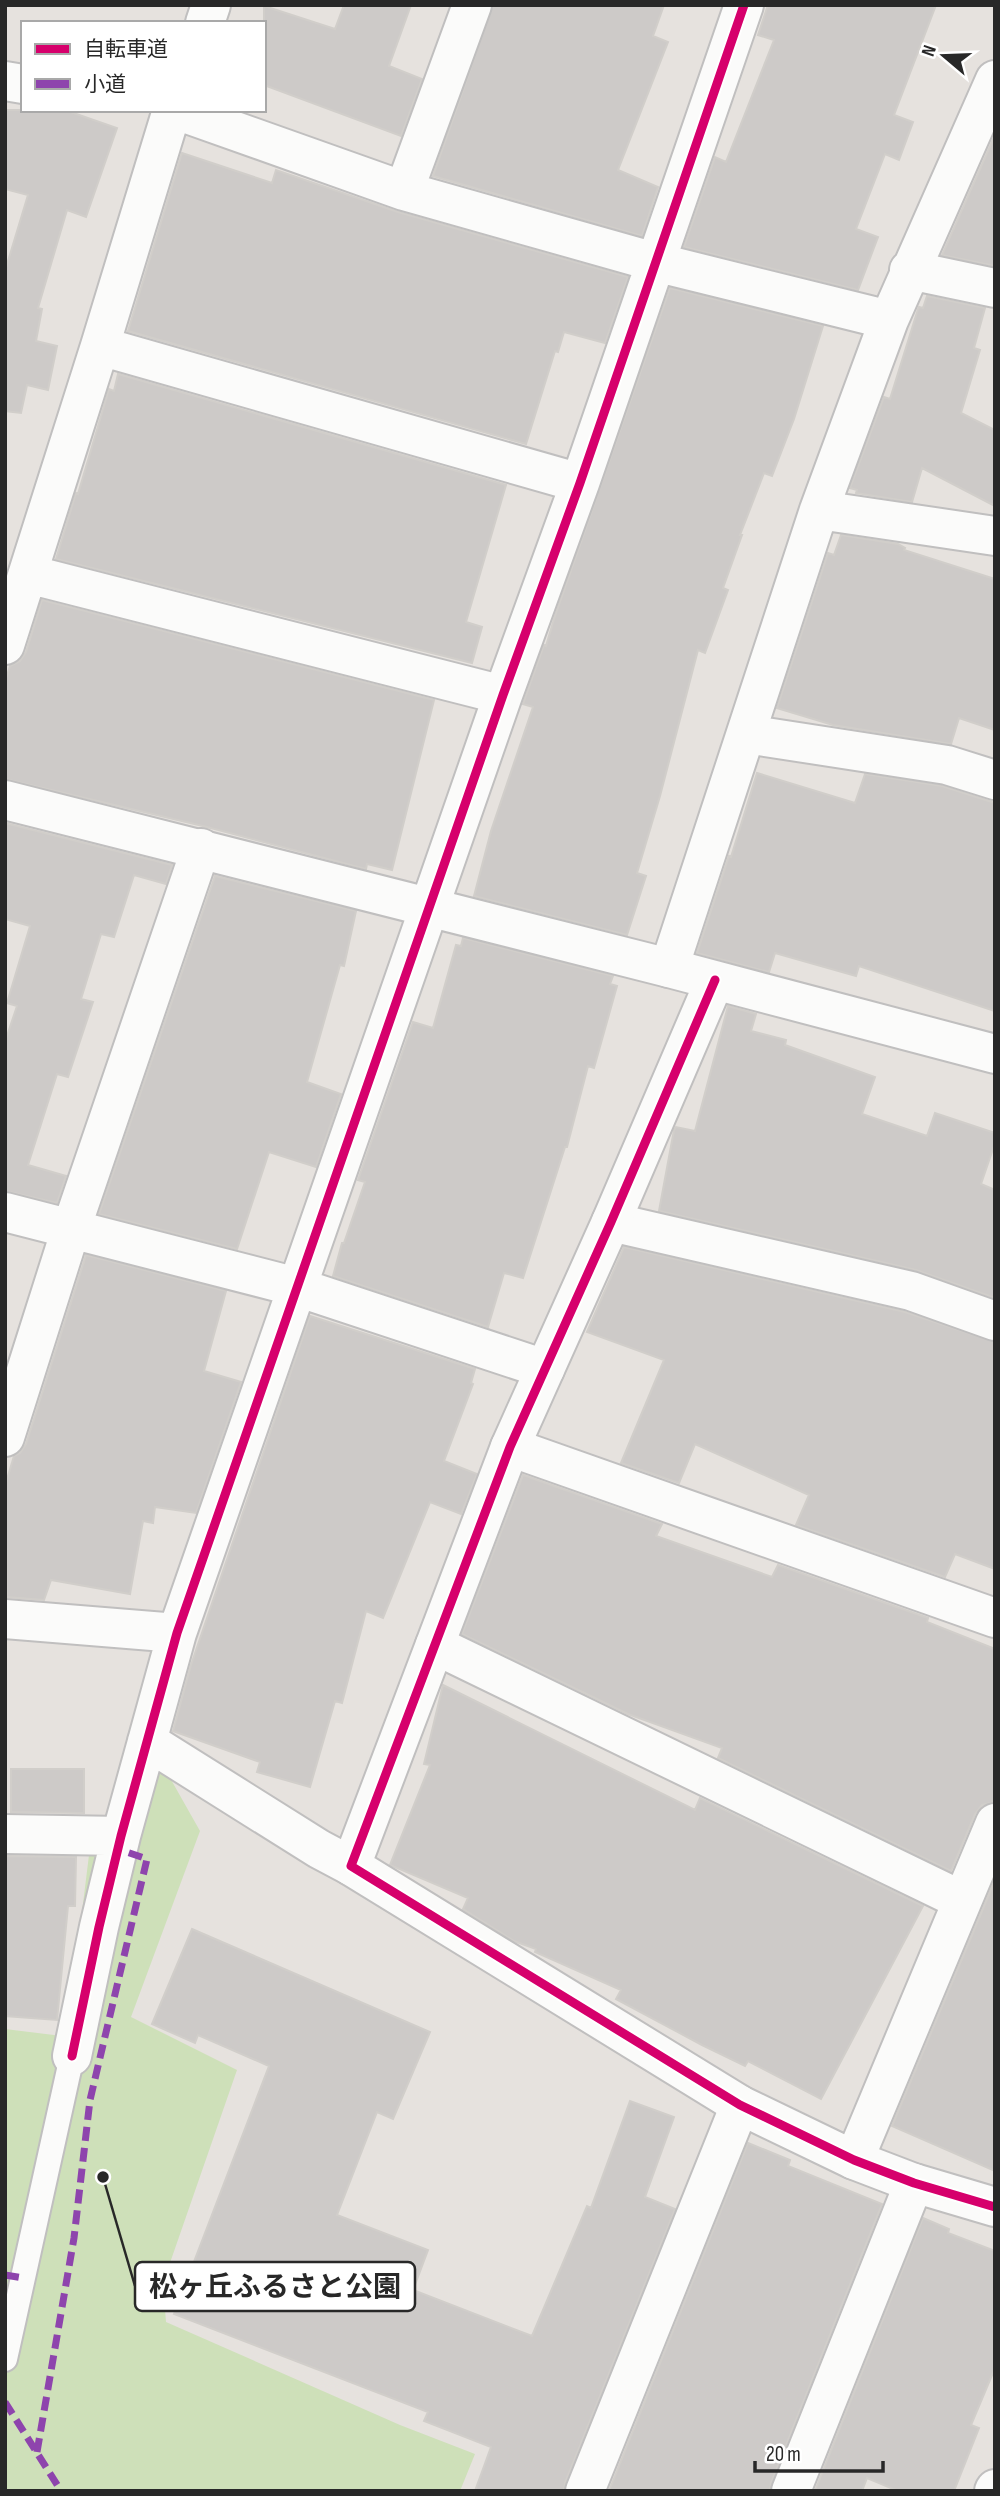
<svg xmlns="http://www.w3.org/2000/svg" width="1000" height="2496" font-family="'Sofia Sans Condensed','Noto Sans JP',sans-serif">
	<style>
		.green { fill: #cee0b9 }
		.building { fill: #cdcac8; stroke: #d1ceca; stroke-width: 2 }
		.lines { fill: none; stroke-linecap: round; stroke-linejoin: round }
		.service-casing { stroke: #c0bfbf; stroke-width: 28 }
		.minor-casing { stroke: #c0bfbf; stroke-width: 42 }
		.tertiary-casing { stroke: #c0bfbf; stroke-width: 42 }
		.service { stroke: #fbfbfa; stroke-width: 24 }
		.minor { stroke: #fbfbfa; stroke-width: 38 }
		.tertiary { stroke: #fbfbfa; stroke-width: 38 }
		.quiet { stroke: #8e44ad; stroke-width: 7; stroke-dasharray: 14 7; stroke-linecap: butt }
		.cycleway-casing { stroke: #fff; stroke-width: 13 }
		.cycleway { stroke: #d6006c; stroke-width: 9 }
		.leader { fill: none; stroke: #282828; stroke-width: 2.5 }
		.callout-dot { fill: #282828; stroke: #fff; stroke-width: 2.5 }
		.callout { fill: #fff; stroke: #282828; stroke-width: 2.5 }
		.callout-label { font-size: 28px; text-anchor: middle; font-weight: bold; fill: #282828 }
	</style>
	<rect width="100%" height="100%" fill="#e6e2de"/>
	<!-- green -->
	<path class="green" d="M 165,1769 L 200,1831 L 131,2017 L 237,2070 L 163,2283 L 166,2322 L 400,2425 L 475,2454 L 460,2491 L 5,2491 L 5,2029 L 62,2036 L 70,2009 L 89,1855 L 107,1853 L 120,1793 Z"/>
	<!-- building -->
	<path class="building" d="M 344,5 L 411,5 L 389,66 L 422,79 L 401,136 L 264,85 L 264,6 L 335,29 Z
		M 493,5 L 664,5 L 653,36 L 668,42 L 618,170 L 658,187 L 642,236 L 433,176 Z
		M 768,5 L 936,5 L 894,115 L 913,122 L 899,160 L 885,154 L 856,229 L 878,237 L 858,290 L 684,247 L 715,157 L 726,162 L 774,40 L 758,35 Z
		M 5,110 L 65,110 L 117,128 L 86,217 L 67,210 L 38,308 L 42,309 L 36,341 L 57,346 L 48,390 L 27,385 L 21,413 L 5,411 L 5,271 L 28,195 L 5,189 Z
		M 995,135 L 995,266 L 942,255 Z
		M 182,153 L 272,183 L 276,170 L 398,212 L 628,277 L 605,343 L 564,332 L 558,352 L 555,351 L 526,444 L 128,331 Z
		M 670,288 L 823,326 L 794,419 L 772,476 L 764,473 L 740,535 L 742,535 L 723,588 L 728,590 L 705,653 L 698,650 L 660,796 L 637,873 L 646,876 L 627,935 L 474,896 L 491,831 L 533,707 L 523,704 L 544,645 L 546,646 L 554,619 Z
		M 927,296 L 985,308 L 974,348 L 980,350 L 961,413 L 995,430 L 995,506 L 922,468 L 912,502 L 856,493 L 857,490 L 850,488 L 884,397 L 890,399 L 918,309 L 919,307 L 923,308 Z
		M 118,374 L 506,485 L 466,622 L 482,627 L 472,663 L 56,559 L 76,493 L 78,494 L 109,389 L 114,391 Z
		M 841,535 L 898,544 L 905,548 L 904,550 L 995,579 L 995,730 L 959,718 L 951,744 L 833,725 L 777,708 L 828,553 L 834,555 Z
		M 42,600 L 434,700 L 392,870 L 367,864 L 366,869 L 207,827 L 5,779 L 5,682 L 10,666 L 20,661 L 26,652 Z
		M 757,773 L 855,803 L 865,774 L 942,786 L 995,803 L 995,1011 L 859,966 L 856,976 L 775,953 L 769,972 L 697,953 L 729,856 L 731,857 Z
		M 5,823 L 172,865 L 166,884 L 134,875 L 114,937 L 101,934 L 81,999 L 93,1002 L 68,1077 L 57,1074 L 28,1165 L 66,1176 L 57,1203 L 5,1191 L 5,1042 L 17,1006 L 7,1003 L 30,926 L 5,919 Z
		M 215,876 L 356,911 L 344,966 L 340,965 L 307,1082 L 341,1094 L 316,1167 L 269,1152 L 237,1249 L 99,1214 Z
		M 463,938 L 613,976 L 610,984 L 617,986 L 594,1068 L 588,1066 L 567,1147 L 565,1147 L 523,1278 L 504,1273 L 488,1327 L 333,1276 L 342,1243 L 344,1243 L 365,1182 L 358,1180 L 413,1022 L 433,1028 L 456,945 L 461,946 Z
		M 728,1006 L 756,1014 L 751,1031 L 786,1040 L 785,1045 L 875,1077 L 862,1114 L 927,1136 L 935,1113 L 995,1133 L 995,1143 L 981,1184 L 995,1190 L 995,1298 L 916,1270 L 659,1211 L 674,1130 L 676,1127 L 695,1131 Z
		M 624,1247 L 905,1312 L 995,1342 L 995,1569 L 955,1554 L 945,1577 L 796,1525 L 809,1495 L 695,1444 L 679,1483 L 621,1463 L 664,1360 L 587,1332 Z
		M 86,1255 L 226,1291 L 204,1371 L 241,1382 L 196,1513 L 155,1507 L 153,1523 L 143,1521 L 130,1594 L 51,1580 L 44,1600 L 7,1597 L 5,1486 L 14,1456 L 20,1453 L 26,1444 Z
		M 310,1316 L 475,1369 L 471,1383 L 473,1384 L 444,1461 L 477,1474 L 461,1514 L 430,1502 L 383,1618 L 366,1611 L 342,1703 L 335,1701 L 310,1787 L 257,1772 L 260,1762 L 173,1731 L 191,1665 Z
		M 523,1475 L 662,1524 L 656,1536 L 772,1577 L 778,1565 L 928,1618 L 927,1622 L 995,1649 L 995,1802 L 982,1805 L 975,1814 L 951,1871 L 718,1758 L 722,1748 L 628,1714 L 462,1634 Z
		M 443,1685 L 695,1810 L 700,1798 L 923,1906 L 821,2099 L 748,2061 L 745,2066 L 702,2045 L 616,1999 L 621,1990 L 535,1952 L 536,1949 L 514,1941 L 463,1909 L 468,1898 L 390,1865 L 430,1765 L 424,1764 Z
		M 11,1769 L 84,1769 L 84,1813 L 11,1812 Z
		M 5,1856 L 76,1857 L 75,1906 L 68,1906 L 57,2020 L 5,2016 Z
		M 995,1880 L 995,2171 L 892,2126 Z
		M 192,1929 L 430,2032 L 393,2119 L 377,2112 L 337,2215 L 428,2250 L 413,2290 L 532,2336 L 587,2206 L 591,2208 L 630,2101 L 674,2117 L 645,2197 L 675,2209 L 565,2483 L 564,2491 L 475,2491 L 491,2447 L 424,2421 L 428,2412 L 174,2314 L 269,2066 L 198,2035 L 195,2043 L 152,2024 Z
		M 748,2143 L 790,2160 L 788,2166 L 882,2204 L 771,2483 L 770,2491 L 609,2491 Z
		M 923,2218 L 949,2229 L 948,2233 L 995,2251 L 995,2368 L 971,2425 L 979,2428 L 954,2491 L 898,2491 L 867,2478 L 862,2491 L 815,2491 Z"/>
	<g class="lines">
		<defs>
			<path id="service" d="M 5,2359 L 72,2056"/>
			<path id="minor" d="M 205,23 L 211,5
				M 5,81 L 23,84
				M 176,110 L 404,191 L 655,262 L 889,320
				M 404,191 L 472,5
				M 909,270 L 995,288
				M 100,346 L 580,483
				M 819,510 L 995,536
				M 28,574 L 503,695
				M 5,645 L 100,346 L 172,110
				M 746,734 L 947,765 L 995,780
				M 669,968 L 819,510 L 889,320 L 995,80
				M 5,1212 L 297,1287 L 545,1369
				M 611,1222 L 911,1291 L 995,1321
				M 5,1437 L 71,1229 L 201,848
				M 510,1447 L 995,1618
				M 5,1619 L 177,1633
				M 435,1645 L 961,1900
				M 147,1741 L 319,1849 L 351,1866
				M 5,1834 L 121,1836
				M 72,2056 L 99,1927 L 121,1836 L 177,1633 L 503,695 L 580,483 L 744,5
				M 854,2160 L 995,1823
				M 585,2491 L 740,2105
				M 791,2491 L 914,2183
				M 994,2491 L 995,2489"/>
			<path id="tertiary" d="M 5,800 L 669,968 L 995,1054
				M 715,980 L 611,1222 L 510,1447 L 351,1866 L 740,2105 L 854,2160 L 914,2183 L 995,2207"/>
		</defs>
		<!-- service casing -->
		<use href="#service" class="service-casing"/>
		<!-- minor casing -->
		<use href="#minor" class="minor-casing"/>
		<!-- tertiary casing -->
		<use href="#tertiary" class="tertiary-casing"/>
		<!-- service -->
		<use href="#service" class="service"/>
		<!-- minor -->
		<use href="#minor" class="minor"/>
		<!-- tertiary -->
		<use href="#tertiary" class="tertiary"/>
		<!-- quiet -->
		<path class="quiet" d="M 5,2275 L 23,2278
			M 5,2402 L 61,2491
			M 37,2452 L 74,2238 L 90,2100 L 147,1859 L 118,1849"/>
		<defs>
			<path id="cycleway" d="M 715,980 L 611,1222 L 510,1447 L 351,1866 L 740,2105 L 854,2160 L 914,2183 L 995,2207
				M 72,2056 L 99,1927 L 121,1836 L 177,1633 L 503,695 L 580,483 L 744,5"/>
		</defs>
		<!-- cycleway casing -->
		<use href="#cycleway" class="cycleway-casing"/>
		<!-- cycleway -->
		<use href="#cycleway" class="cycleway"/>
	</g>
	<!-- callouts -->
	<path class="leader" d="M103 2177L135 2286"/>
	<circle class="callout-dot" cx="103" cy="2177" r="7"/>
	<rect class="callout" x="135" y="2262" width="280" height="49" rx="7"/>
	<g class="callout-label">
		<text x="275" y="2296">松ヶ丘ふるさと公園</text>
	</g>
	<!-- border -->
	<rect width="1000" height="2496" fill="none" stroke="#282828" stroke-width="14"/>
	<!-- legend -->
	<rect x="21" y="21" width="245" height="91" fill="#ffffff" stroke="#a9a9a9" stroke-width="2"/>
	<rect x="35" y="44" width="35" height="10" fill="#d6006c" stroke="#a9a9a9" stroke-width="2"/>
	<text x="84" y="56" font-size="21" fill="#282828">自転車道</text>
	<rect x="35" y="79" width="35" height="10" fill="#8e44ad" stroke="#a9a9a9" stroke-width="2"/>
	<text x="84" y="91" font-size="21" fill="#282828">小道</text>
	<!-- north arrow -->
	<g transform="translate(944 56) rotate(289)" stroke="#ffffff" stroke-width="5" paint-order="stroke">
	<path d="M0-5L12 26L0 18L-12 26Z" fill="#282828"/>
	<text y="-10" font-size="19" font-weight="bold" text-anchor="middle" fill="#282828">N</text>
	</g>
	<!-- scale -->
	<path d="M755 2461v10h128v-10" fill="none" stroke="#282828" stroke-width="3.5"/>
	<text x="766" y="2461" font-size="21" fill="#282828" stroke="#ffffff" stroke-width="5" paint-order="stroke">20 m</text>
</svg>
